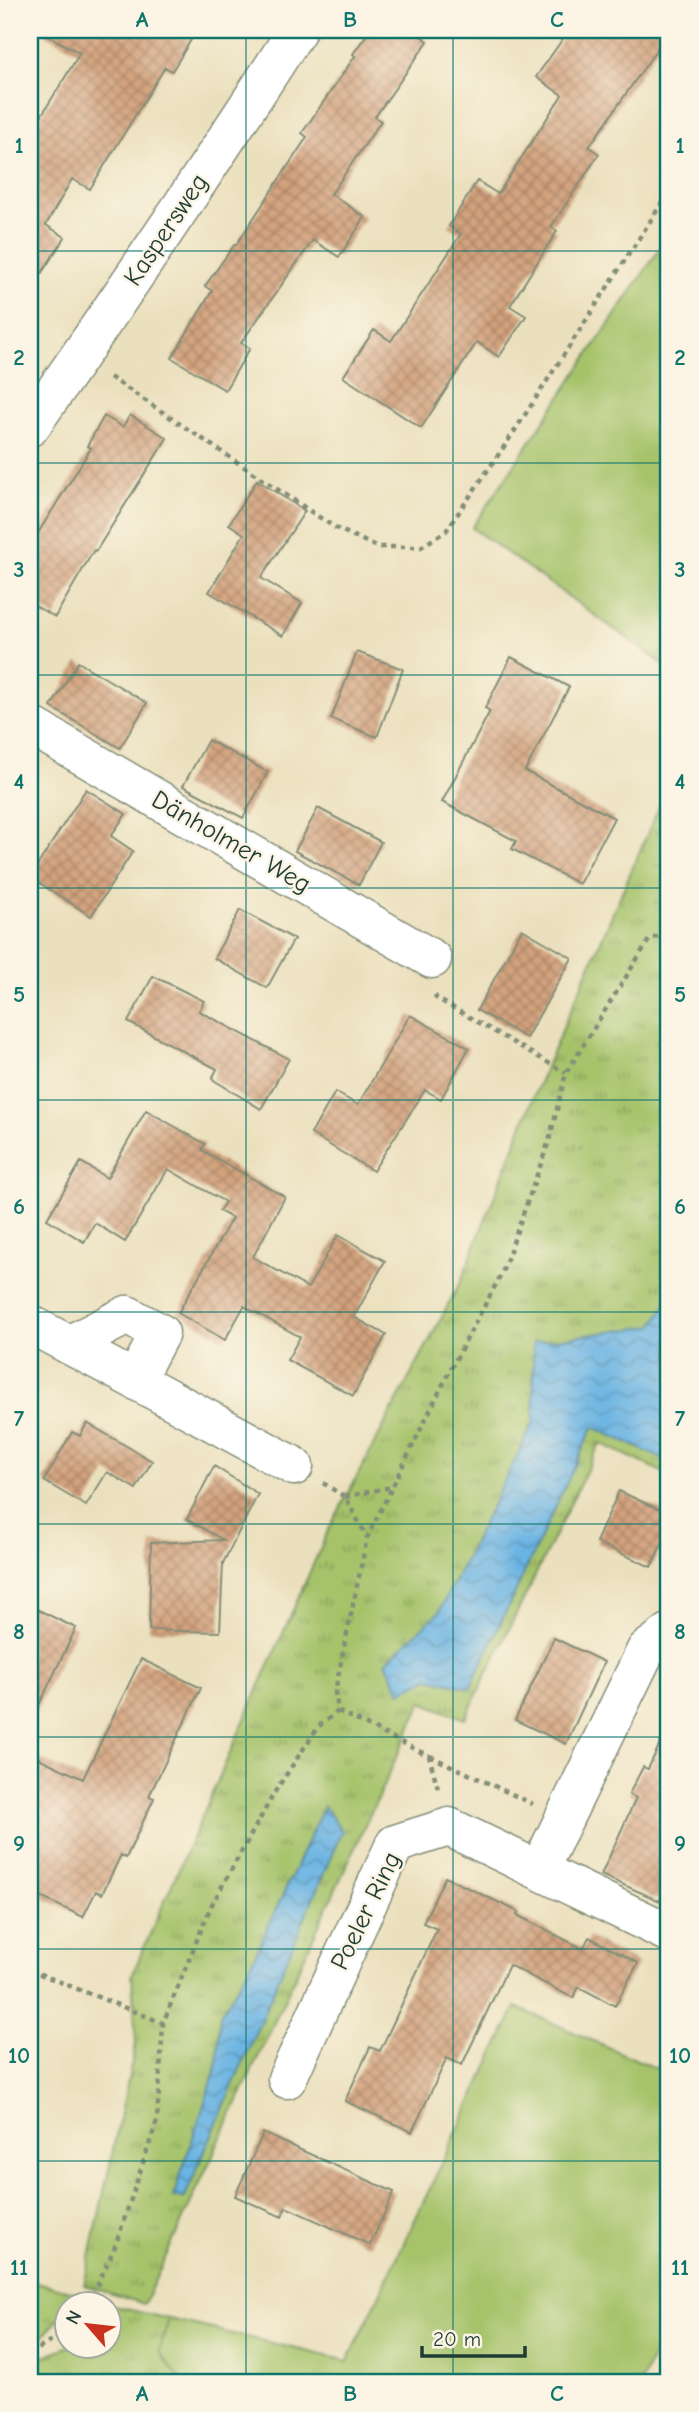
<svg xmlns="http://www.w3.org/2000/svg" width="699" height="2412" font-family="'Comic Neue',sans-serif">
	<style>
		.grass { fill: #a6c36b; stroke: #628050; stroke-width: 2 }
		.park { fill: url(#park-tufts); stroke: #628050; stroke-width: 2 }
		.water { fill: url(#water-waves); stroke: #45788c; stroke-width: 2 }
		.building { fill: url(#building-cross-hatch) }
		.lines { fill: none; stroke-linecap: round; stroke-linejoin: round }
		.minor-casing { stroke: #858e78; stroke-width: 41 }
		.path { stroke: #858e78; stroke-width: 4.5; stroke-dasharray: 5 5; stroke-linecap: butt }
		.minor { stroke: #fff; stroke-width: 38 }
		.grid { fill: none; stroke: #0f766e; stroke-width: 2; stroke-opacity: 0.55 }
		.labels { text-anchor: middle; dominant-baseline: central; stroke-width: 5; stroke-linejoin: round; paint-order: stroke }
		.street-label { font-size: 26px; fill: #1f3d34; stroke: #fcf5e5 }
		.neatline { fill: none; stroke: #0f766e; stroke-width: 2.5 }
		.grid-label { font-size: 23px; text-anchor: middle; font-weight: bold; fill: #0f766e }
	</style>
	<defs>
		<pattern id="park-tufts" width="24" height="20" patternUnits="userSpaceOnUse" patternTransform="scale(1.75)"><rect width="24" height="20" fill="#a6c36b"/><path d="M3 7l-1-3M5 7V3M7 7l1-3M15 17l-1-3M17 17v-4M19 17l1-3" fill="none" stroke="#87a059"/></pattern>
		<pattern id="water-waves" width="16" height="10" patternUnits="userSpaceOnUse" patternTransform="scale(1.75)"><rect width="16" height="10" fill="#6bb4e3"/><path d="M0 5q4-4 8 0t8 0" fill="none" stroke="#5794b9"/></pattern>
		<pattern id="building-cross-hatch" width="8" height="8" patternUnits="userSpaceOnUse" patternTransform="scale(1.75)"><rect width="8" height="8" fill="#d3a27d"/><path d="M0 0l8 8M0 8l8-8" fill="none" stroke="#ab8567"/></pattern>
	</defs>
	<rect width="100%" height="100%" fill="#fcf5e5"/>
	<filter id="ink" filterUnits="userSpaceOnUse"><feTurbulence type="fractalNoise" baseFrequency=".0143" numOctaves="2"/><feDisplacementMap in="SourceGraphic" scale="14" xChannelSelector="R" yChannelSelector="G"/><feConvolveMatrix kernelMatrix="1 2 1 2 8 2 1 2 1" color-interpolation-filters="sRGB"/></filter>
	<filter id="wash" filterUnits="userSpaceOnUse"><feTurbulence type="fractalNoise" baseFrequency=".00686" numOctaves="4" result="noise"/><feDisplacementMap in="SourceGraphic" scale="28" xChannelSelector="R" yChannelSelector="G"/><feGaussianBlur stdDeviation="1.57" result="paint"/><feColorMatrix in="noise" values="0 0 0 0 0 0 0 0 0 0 0 0 0 0 0 0 0 1.4 0 .05"/><feComposite in="paint" operator="in"/></filter>
	<g filter="url(#wash)">
		<rect width="100%" height="100%" fill="#ebe0bd"/>
		<!-- grass -->
		<path class="grass" d="M 669,235 L 669,668 L 472,528 Z
			M 516,2007 L 669,2074 L 669,2321 L 641,2382 L 183,2382 L 158,2352 L 169,2319 L 348,2361 Z"/>
		<!-- park -->
		<path class="park" d="M 669,784 L 669,1475 L 600,1443 L 465,1719 L 422,1702 L 144,2304 L 84,2285 L 136,2043 L 132,1975 L 328,1531 L 461,1281 L 539,1083 Z
			M 30,2280 L 83,2295 L 75,2303 L 66,2304 L 66,2312 L 40,2339 L 30,2342 Z
			M 109,2305 L 169,2319 L 159,2352 L 183,2382 L 30,2382 L 30,2362 L 69,2346 L 108,2346 Z"/>
		<!-- water -->
		<path class="water" d="M 669,1298 L 669,1462 L 593,1427 L 470,1688 L 429,1678 L 400,1692 L 386,1662 L 439,1612 L 534,1421 L 533,1342 L 653,1326 Z
			M 324,1806 L 342,1831 L 185,2197 L 173,2197 L 217,2066 L 220,2015 L 249,1968 Z"/>
		<g id="blocks">
			<!-- building -->
			<path class="building" d="M 37,30 L 197,30 L 172,71 L 165,67 L 90,189 L 72,179 L 46,225 L 65,237 L 30,291 L 30,134 L 80,53 Z
				M 370,30 L 412,30 L 428,41 L 375,117 L 381,121 L 331,194 L 365,217 L 339,257 L 313,240 L 241,343 L 250,348 L 225,390 L 172,358 L 212,291 L 205,286 L 235,244 L 236,245 L 307,137 L 302,133 L 355,56 L 353,54 Z
				M 569,30 L 669,30 L 669,32 L 589,147 L 599,154 L 551,227 L 557,231 L 510,306 L 526,316 L 499,357 L 477,342 L 421,428 L 343,377 L 374,330 L 391,341 L 461,234 L 449,226 L 477,181 L 498,194 L 562,95 L 536,77 Z
				M 130,415 L 167,438 L 96,551 L 94,550 L 55,617 L 30,603 L 30,546 L 91,448 L 87,446 L 104,416 L 123,427 Z
				M 257,480 L 305,511 L 261,578 L 302,603 L 283,636 L 209,592 L 244,534 L 229,524 Z
				M 357,652 L 403,669 L 377,737 L 331,719 Z
				M 511,657 L 569,687 L 525,771 L 614,818 L 579,884 L 512,849 L 516,841 L 442,802 L 490,711 L 485,708 Z
				M 78,662 L 147,703 L 120,748 L 51,707 Z
				M 208,740 L 268,772 L 243,818 L 183,786 Z
				M 86,789 L 126,814 L 111,836 L 133,851 L 91,916 L 30,877 Z
				M 318,808 L 381,842 L 359,885 L 295,851 Z
				M 240,910 L 294,939 L 267,988 L 214,958 Z
				M 522,929 L 572,958 L 526,1038 L 477,1010 Z
				M 153,976 L 204,1001 L 199,1011 L 289,1059 L 261,1109 L 212,1079 L 217,1069 L 128,1022 Z
				M 410,1015 L 469,1048 L 441,1099 L 425,1090 L 373,1171 L 311,1134 L 335,1092 L 358,1105 Z
				M 146,1110 L 205,1144 L 202,1150 L 285,1197 L 253,1257 L 308,1288 L 338,1235 L 385,1261 L 354,1317 L 386,1335 L 353,1396 L 287,1360 L 300,1337 L 244,1306 L 225,1340 L 178,1313 L 232,1218 L 219,1211 L 225,1202 L 168,1169 L 125,1242 L 95,1223 L 84,1242 L 47,1219 L 81,1162 L 107,1178 Z
				M 87,1423 L 152,1461 L 136,1489 L 107,1472 L 86,1506 L 44,1481 L 72,1432 L 80,1436 Z
				M 214,1466 L 258,1494 L 223,1563 L 220,1632 L 149,1630 L 151,1543 L 223,1540 L 187,1519 Z
				M 619,1491 L 669,1514 L 669,1529 L 651,1567 L 596,1542 Z
				M 30,1606 L 76,1628 L 30,1724 Z
				M 554,1638 L 604,1662 L 566,1744 L 515,1720 Z
				M 141,1659 L 201,1688 L 149,1796 L 154,1798 L 126,1858 L 121,1855 L 102,1894 L 96,1891 L 83,1917 L 30,1892 L 30,1754 L 83,1779 Z
				M 669,1725 L 669,1881 L 660,1901 L 601,1875 L 636,1798 L 629,1794 L 643,1767 L 648,1769 Z
				M 445,1877 L 519,1912 L 517,1915 L 583,1949 L 589,1937 L 638,1963 L 615,2006 L 579,1987 L 573,1998 L 509,1965 L 462,2065 L 447,2058 L 412,2132 L 345,2101 L 370,2047 L 380,2051 L 437,1929 L 423,1923 Z
				M 263,2133 L 394,2192 L 370,2245 L 286,2207 L 282,2217 L 235,2196 Z"/>
		</g>
	</g>
	<g filter="url(#ink)">
		<use href="#blocks" fill-opacity="0" stroke="#858e78" stroke-width="2"/>
		<g class="lines">
			<defs>
				<path id="minor" d="M 30,427 C 122,296 211,164 297,30
					M 30,725 L 432,959
					M 30,1324 L 135,1380 L 160,1333 L 127,1315 L 69,1345
					M 135,1380 L 294,1466
					M 539,1870 L 646,1650 L 669,1633
					M 287,2079 L 395,1844 L 449,1827 L 669,1933"/>
			</defs>
			<!-- minor casing -->
			<use href="#minor" class="minor-casing"/>
			<!-- path -->
			<path class="path" d="M 110,377 L 334,527 L 377,547 L 421,547 L 446,531 L 512,435 L 669,192
				M 435,995 L 436,998 L 566,1073
				M 323,1483 L 345,1497 L 367,1537
				M 345,1497 L 391,1487
				M 338,1711 L 429,1756 L 439,1792
				M 430,1756 L 533,1804
				M 30,1970 L 163,2023
				M 89,2304 L 116,2244 L 157,2121 L 163,2023 L 211,1906 L 276,1790 L 318,1727 L 338,1711 L 335,1691 L 367,1538 L 449,1372 L 502,1273 L 549,1141 L 566,1073 L 649,940 L 669,932
				M 30,2354 L 66,2332"/>
			<!-- minor -->
			<use href="#minor" class="minor"/>
		</g>
	</g>
	<!-- grid -->
	<path class="grid" d="M 246,30 L 246,2382M 453,30 L 453,2382M 30,251 L 669,251M 30,463 L 669,463M 30,675 L 669,675M 30,888 L 669,888M 30,1100 L 669,1100M 30,1312 L 669,1312M 30,1524 L 669,1524M 30,1737 L 669,1737M 30,1949 L 669,1949M 30,2161 L 669,2161"/>
	<g class="labels">
		<!-- street labels -->
		<g class="street-label">
			<text transform="translate(166 230) rotate(-56)">Kaspersweg</text>
			<text transform="translate(231 842) rotate(30)">Dänholmer Weg</text>
			<text transform="translate(366 1911) rotate(-64)">Poeler Ring</text>
		</g>
	</g>
	<!-- margin -->
	<rect width="699" height="2412" fill="none" stroke="#fcf5e5" stroke-width="77"/>
	<!-- north arrow -->
	<g transform="translate(88 2325) rotate(298)"><circle r="33" fill="#fcf5e5" stroke="#a4ab9e" stroke-width="2"/>
	<path d="M0-5L12 26L0 18L-12 26Z" fill="#c8321e"/>
	<text y="-10" font-size="19" font-weight="bold" text-anchor="middle" fill="#1f3d34">N</text>
	</g>
	<!-- scale -->
	<path d="M422 2346v10h103v-10" fill="none" stroke="#1f3d34" stroke-width="3.5"/>
	<text x="433" y="2346" font-size="21" fill="#1f3d34" stroke="#fcf5e5" stroke-width="5" paint-order="stroke">20 m</text>
	<rect x="38" y="38" width="622" height="2336" class="neatline"/>
	<g class="grid-label">
		<text x="142" y="27">A</text>
		<text x="350" y="27">B</text>
		<text x="557" y="27">C</text>
		<text x="19" y="153">1</text>
		<text x="680" y="153">1</text>
		<text x="19" y="365">2</text>
		<text x="680" y="365">2</text>
		<text x="19" y="577">3</text>
		<text x="680" y="577">3</text>
		<text x="19" y="789">4</text>
		<text x="680" y="789">4</text>
		<text x="19" y="1002">5</text>
		<text x="680" y="1002">5</text>
		<text x="19" y="1214">6</text>
		<text x="680" y="1214">6</text>
		<text x="19" y="1426">7</text>
		<text x="680" y="1426">7</text>
		<text x="19" y="1639">8</text>
		<text x="680" y="1639">8</text>
		<text x="19" y="1851">9</text>
		<text x="680" y="1851">9</text>
		<text x="19" y="2063">10</text>
		<text x="680" y="2063">10</text>
		<text x="19" y="2275">11</text>
		<text x="680" y="2275">11</text>
		<text x="142" y="2401">A</text>
		<text x="350" y="2401">B</text>
		<text x="557" y="2401">C</text>
	</g>
</svg>
